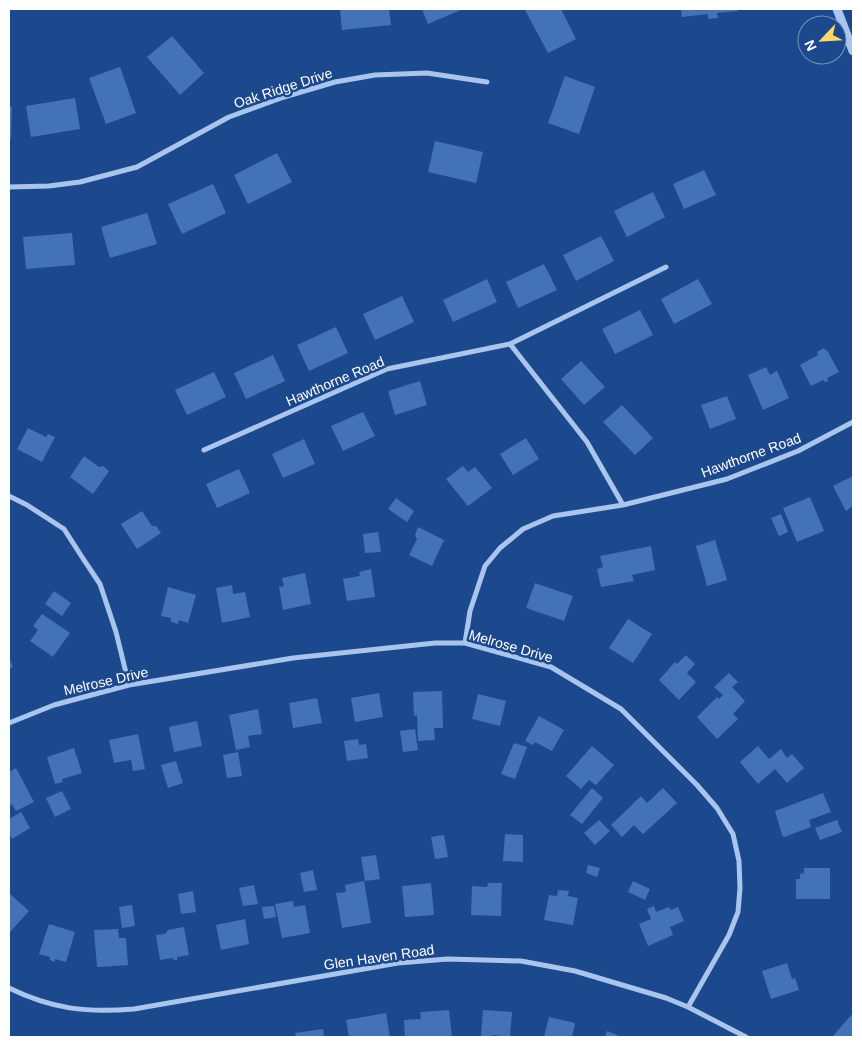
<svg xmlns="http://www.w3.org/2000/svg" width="862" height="1046" font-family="Arial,sans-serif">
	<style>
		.building { fill: #4472b6 }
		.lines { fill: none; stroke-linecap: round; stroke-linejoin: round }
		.minor { stroke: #a9c5ed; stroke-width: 5 }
		.tertiary { stroke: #a9c5ed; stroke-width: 9 }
		.labels { text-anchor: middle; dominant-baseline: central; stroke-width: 5; stroke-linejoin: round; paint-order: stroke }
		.street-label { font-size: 14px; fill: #fff; stroke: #1c498e }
	</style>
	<rect width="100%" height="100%" fill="#1c498e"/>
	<!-- building -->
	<path class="building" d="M 340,9 L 389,9 L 391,25 L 342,30 Z
		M 422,9 L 463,9 L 428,24 Z
		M 527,9 L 561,9 L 576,39 L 548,53 L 525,10 Z
		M 681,9 L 738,9 L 738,11 L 717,13 L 718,18 L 708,19 L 708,14 L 682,17 Z
		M 172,36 L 204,73 L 180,95 L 147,57 Z
		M 120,67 L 136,113 L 106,124 L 89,78 Z
		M 565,76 L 595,87 L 579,134 L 548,123 Z
		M 75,98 L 80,129 L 31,137 L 26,106 Z
		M 9,107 L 12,107 L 11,139 L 9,139 Z
		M 435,141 L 483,152 L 476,183 L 428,172 Z
		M 277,153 L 292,182 L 248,204 L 234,175 Z
		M 704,170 L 716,195 L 684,209 L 673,184 Z
		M 213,184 L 226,213 L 182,234 L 168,204 Z
		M 653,192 L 665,217 L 627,237 L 614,211 Z
		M 147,213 L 157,244 L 110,258 L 101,227 Z
		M 72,233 L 75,265 L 26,269 L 23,237 Z
		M 601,236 L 614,261 L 576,281 L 563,255 Z
		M 544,264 L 557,290 L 518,308 L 506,282 Z
		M 487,279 L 497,302 L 453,322 L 443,300 Z
		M 698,279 L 712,304 L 674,324 L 661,299 Z
		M 402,296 L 414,322 L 375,340 L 363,314 Z
		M 640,310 L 653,335 L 615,354 L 602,329 Z
		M 336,327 L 348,353 L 309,371 L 297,345 Z
		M 824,348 L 826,351 L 827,350 L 839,372 L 827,378 L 828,381 L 825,382 L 823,380 L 811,386 L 800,365 L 818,355 L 817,352 Z
		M 273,355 L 285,381 L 246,399 L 234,373 Z
		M 581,361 L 605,387 L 584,405 L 561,379 Z
		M 766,367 L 770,375 L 777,371 L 789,398 L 763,410 L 748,375 Z
		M 214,372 L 226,397 L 187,415 L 175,390 Z
		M 420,381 L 427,405 L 395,415 L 388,391 Z
		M 727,396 L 736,419 L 710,429 L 701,405 Z
		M 622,405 L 653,438 L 635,455 L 603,422 Z
		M 363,412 L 375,436 L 343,451 L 331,426 Z
		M 28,428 L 46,437 L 48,434 L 55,437 L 42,462 L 17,449 Z
		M 526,438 L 539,459 L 513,475 L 500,454 Z
		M 304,439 L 315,464 L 283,478 L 272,454 Z
		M 84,456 L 99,467 L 103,466 L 109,471 L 93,494 L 70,477 Z
		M 463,466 L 468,472 L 475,467 L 492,488 L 468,506 L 446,479 Z
		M 239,469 L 250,493 L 217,508 L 206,484 Z
		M 853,476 L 853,506 L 846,511 L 833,486 Z
		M 810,497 L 824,531 L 797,542 L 783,508 Z
		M 396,498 L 414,511 L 407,522 L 388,509 Z
		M 142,511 L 152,526 L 156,526 L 161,533 L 137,549 L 121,524 Z
		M 781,514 L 788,532 L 779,536 L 771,518 Z
		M 418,527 L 444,540 L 432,566 L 409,555 L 417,539 L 415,535 Z
		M 378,532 L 381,552 L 365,553 L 363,534 Z
		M 715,540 L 727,580 L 707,586 L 696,546 Z
		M 651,546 L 655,570 L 632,575 L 634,581 L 601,587 L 597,569 L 603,567 L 600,556 Z
		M 371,569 L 375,597 L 347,601 L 343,579 L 360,576 L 359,572 Z
		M 305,573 L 311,604 L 283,610 L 279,587 L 284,586 L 282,578 Z
		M 535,583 L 573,596 L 564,621 L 526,608 Z
		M 232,585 L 233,594 L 245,592 L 250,617 L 222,623 L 216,588 Z
		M 168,587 L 196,595 L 188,623 L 179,620 L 178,624 L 171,622 L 171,618 L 161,616 Z
		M 54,591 L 71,603 L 62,616 L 45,604 Z
		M 42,614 L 70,633 L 53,657 L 30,641 L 38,630 L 33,626 Z
		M 628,619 L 652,634 L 633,663 L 609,648 Z
		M 686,655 L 695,664 L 687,673 L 696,682 L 679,700 L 659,680 L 675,662 L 677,664 Z
		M 9,657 L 13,667 L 9,669 Z
		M 729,673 L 738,682 L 732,687 L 745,701 L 733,714 L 738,719 L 717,739 L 697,717 L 717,697 L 719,699 L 723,695 L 714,687 Z
		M 442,691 L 443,728 L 434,728 L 435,740 L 418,741 L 417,715 L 414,716 L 413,692 Z
		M 379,693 L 383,717 L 355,722 L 351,698 Z
		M 478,694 L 506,701 L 500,726 L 472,719 Z
		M 317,698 L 322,723 L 293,728 L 289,703 Z
		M 258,709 L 262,734 L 248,736 L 250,747 L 236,750 L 229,715 Z
		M 539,716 L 564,730 L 552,751 L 535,742 L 533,745 L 525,741 Z
		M 197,721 L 202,746 L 174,752 L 169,727 Z
		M 415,729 L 418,750 L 403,752 L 400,731 Z
		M 138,734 L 145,769 L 133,771 L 131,760 L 114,763 L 109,740 Z
		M 358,739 L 359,745 L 366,744 L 368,758 L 347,761 L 344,741 Z
		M 514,743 L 527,747 L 515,779 L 501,774 Z
		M 592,746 L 614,765 L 596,785 L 589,780 L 581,789 L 566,776 Z
		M 758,746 L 769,759 L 781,749 L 787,758 L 792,754 L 804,768 L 787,783 L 775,769 L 758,784 L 740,762 Z
		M 74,748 L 82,773 L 62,779 L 63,782 L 55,784 L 47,757 Z
		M 238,752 L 242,776 L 227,778 L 223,755 Z
		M 176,761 L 183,783 L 168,788 L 161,765 Z
		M 16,768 L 34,802 L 16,811 L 12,804 L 9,806 L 9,772 Z
		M 592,788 L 603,798 L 582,824 L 570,815 Z
		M 663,788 L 677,803 L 643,834 L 634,825 L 622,837 L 611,825 L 641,796 L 647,803 Z
		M 62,791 L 71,809 L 55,817 L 46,798 Z
		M 823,793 L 831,812 L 809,820 L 811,827 L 784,837 L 782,835 L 775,811 Z
		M 21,812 L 30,828 L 12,839 L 9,833 L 9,819 Z
		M 599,820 L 610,831 L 595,845 L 584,833 Z
		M 837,820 L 842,832 L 820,840 L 815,828 Z
		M 505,834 L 523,835 L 523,862 L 503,861 Z
		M 444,835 L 448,857 L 435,859 L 431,837 Z
		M 376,855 L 380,879 L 365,881 L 361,857 Z
		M 588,865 L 600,868 L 597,877 L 586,873 Z
		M 804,868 L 830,868 L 830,899 L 796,899 L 796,879 L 800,879 L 800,874 L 804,873 Z
		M 313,870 L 317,890 L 304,892 L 300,873 Z
		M 364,881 L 371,923 L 342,928 L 336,893 L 346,892 L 345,885 Z
		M 633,881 L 650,889 L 645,900 L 628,892 Z
		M 431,883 L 434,915 L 405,917 L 402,886 Z
		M 488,883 L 502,883 L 501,916 L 471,915 L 472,886 L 487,887 Z
		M 254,885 L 258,904 L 243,906 L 239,888 Z
		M 558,890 L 569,891 L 568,896 L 578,898 L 573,925 L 544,920 L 549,895 L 557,896 Z
		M 193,891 L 196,912 L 181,914 L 178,894 Z
		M 9,893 L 29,911 L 9,933 Z
		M 293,901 L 294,907 L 305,905 L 310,933 L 282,938 L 275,904 Z
		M 132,905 L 135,926 L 122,928 L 119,907 Z
		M 274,906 L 276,917 L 264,919 L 262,907 Z
		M 654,906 L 656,912 L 669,907 L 671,910 L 678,907 L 684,921 L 670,927 L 673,935 L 648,946 L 639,924 L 651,919 L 647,909 Z
		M 245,919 L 249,944 L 221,950 L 216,925 Z
		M 49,924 L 75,932 L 66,962 L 55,959 L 55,962 L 50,960 L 50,957 L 39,954 Z
		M 184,927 L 189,955 L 177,957 L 177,960 L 173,960 L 173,958 L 160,960 L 156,935 L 165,934 L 168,930 Z
		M 118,929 L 119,938 L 126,938 L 128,965 L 97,967 L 94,930 Z
		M 787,963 L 792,979 L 795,978 L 799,990 L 771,999 L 762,971 Z
		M 449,1010 L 452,1037 L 405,1037 L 404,1020 L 421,1019 L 420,1012 Z
		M 483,1010 L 512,1012 L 510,1037 L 493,1035 L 493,1037 L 481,1037 Z
		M 386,1013 L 390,1037 L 349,1037 L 346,1020 Z
		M 853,1013 L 853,1037 L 832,1037 Z
		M 549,1017 L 575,1023 L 572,1037 L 544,1037 Z
		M 323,1029 L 324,1037 L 296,1037 L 295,1033 Z
		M 607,1031 L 622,1037 L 605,1037 Z"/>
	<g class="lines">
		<!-- minor -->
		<path class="minor" d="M 9,187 L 49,186 L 80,182 L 137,167 L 229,117 L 284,97 L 335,82 L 375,75 L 427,73 L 487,82
			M 510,344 L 587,442 L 623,505
			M 204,450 L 387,369 L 510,344 L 666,267
			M 9,496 L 27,505 L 64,529 L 82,557 L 100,584 L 116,632 L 129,685
			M 465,643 L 470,611 L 485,566 L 500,548 L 523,529 L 553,516 L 623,505 L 727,479 L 798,451 L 853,422
			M 9,723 L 54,705 L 129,685 L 293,658 L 435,643 L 465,643 L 551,667 L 621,709 L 697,785 L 717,808 L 733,834 L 739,861 L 740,888 L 738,912 L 729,935 L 688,1007
			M 9,988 C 52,1009 86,1013 134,1009 L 398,963 L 448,959 L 521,961 L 575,971 L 666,998 L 688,1007 L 746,1037"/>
		<!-- tertiary -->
		<path class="tertiary" d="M 837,9 L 853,51"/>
	</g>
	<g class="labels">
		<!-- street labels -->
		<g class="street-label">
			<text transform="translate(283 88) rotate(-18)">Oak Ridge Drive</text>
			<text transform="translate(335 381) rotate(-23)">Hawthorne Road</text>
			<text transform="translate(751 455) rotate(-20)">Hawthorne Road</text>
			<text transform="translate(511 646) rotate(16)">Melrose Drive</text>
			<text transform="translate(106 681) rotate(-13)">Melrose Drive</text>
			<text transform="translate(379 957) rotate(-8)">Glen Haven Road</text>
		</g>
	</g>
	<!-- border -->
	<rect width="862" height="1046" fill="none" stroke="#ffffff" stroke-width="20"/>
	<!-- north arrow -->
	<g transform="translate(822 40) rotate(245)"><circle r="24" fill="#1c498e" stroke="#7792bb"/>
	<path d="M0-4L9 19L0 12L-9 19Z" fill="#fed866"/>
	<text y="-8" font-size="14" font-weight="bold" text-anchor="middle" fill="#ffffff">N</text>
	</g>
</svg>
